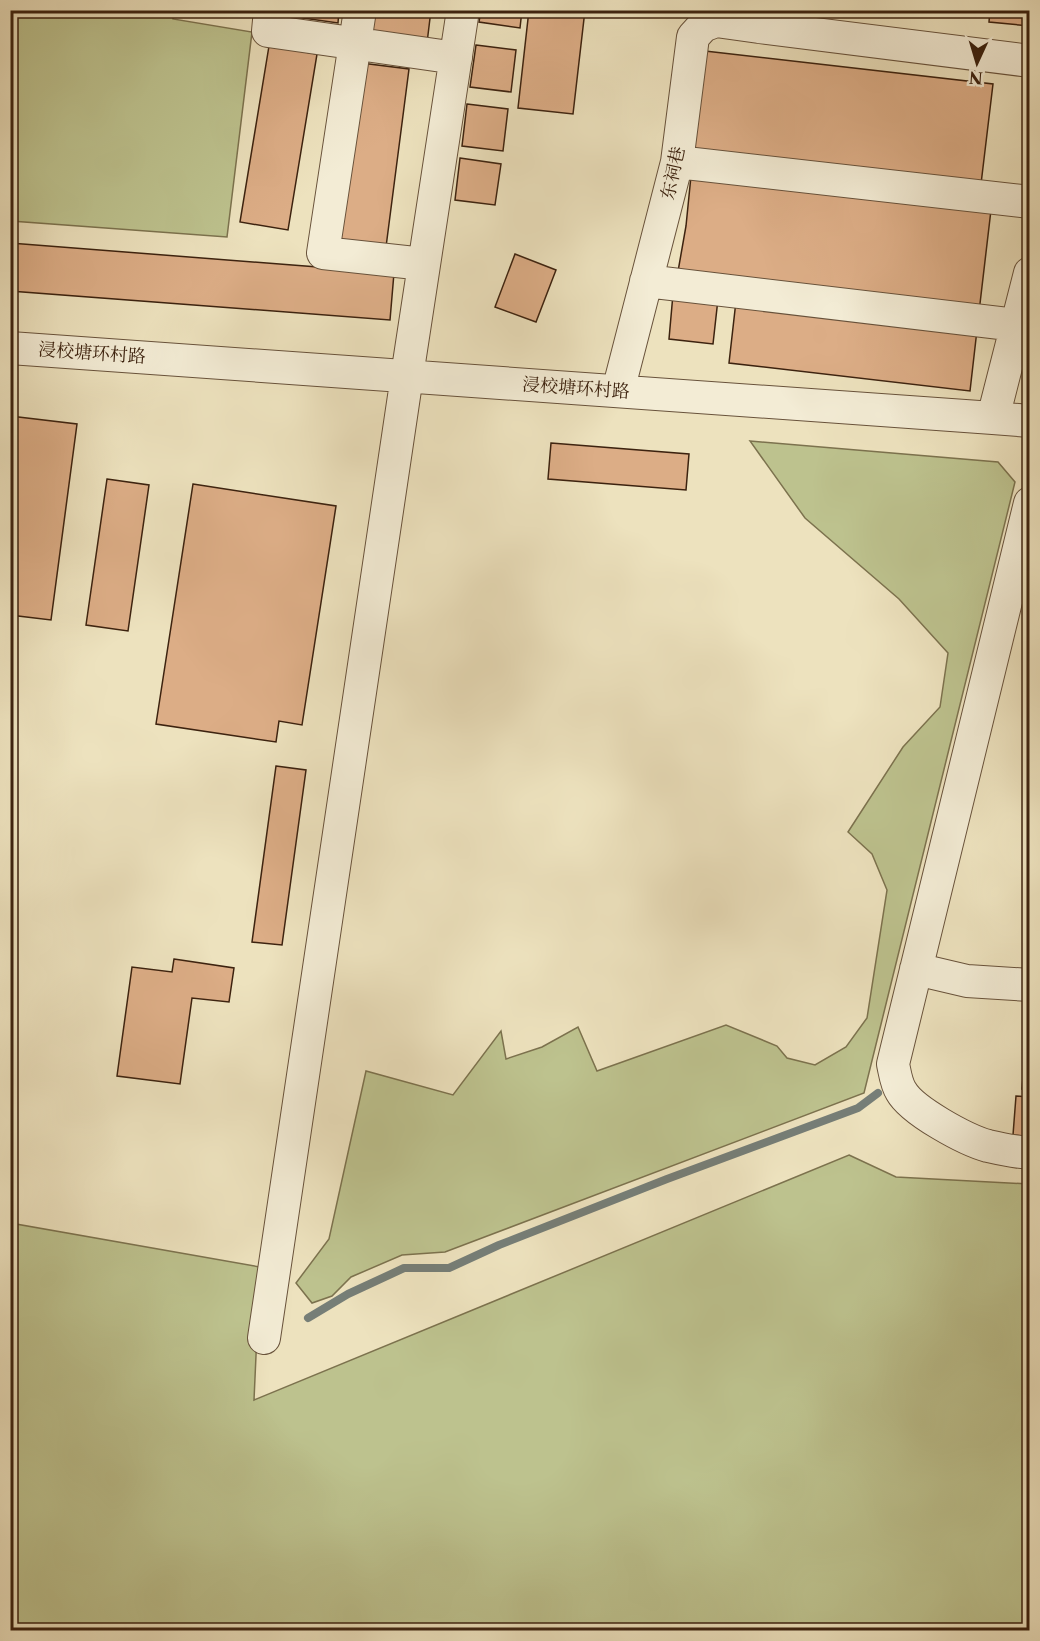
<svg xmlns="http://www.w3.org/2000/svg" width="1040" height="1641" font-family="'Libre Caslon Text','Noto Serif SC',serif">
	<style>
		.green { fill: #bdc28e; stroke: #7c724e; stroke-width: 1.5 }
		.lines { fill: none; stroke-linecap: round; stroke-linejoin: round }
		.stream { stroke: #767e77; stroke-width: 8 }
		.building { fill: #dcad86; stroke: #3c220f; stroke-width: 1.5 }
		.minor-casing { stroke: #68523b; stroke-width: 34 }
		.minor { stroke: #f3ecd5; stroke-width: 32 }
		.labels { text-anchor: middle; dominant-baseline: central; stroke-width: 5; stroke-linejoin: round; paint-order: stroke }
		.street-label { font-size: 18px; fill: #3c220f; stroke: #f3ecd5 }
	</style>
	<rect width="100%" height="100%" fill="#ede2be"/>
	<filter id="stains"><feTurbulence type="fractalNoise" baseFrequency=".00333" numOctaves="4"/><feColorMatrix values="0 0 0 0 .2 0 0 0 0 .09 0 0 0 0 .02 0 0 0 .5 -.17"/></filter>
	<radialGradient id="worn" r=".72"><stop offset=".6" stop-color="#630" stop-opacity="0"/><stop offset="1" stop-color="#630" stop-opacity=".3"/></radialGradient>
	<!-- green -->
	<path class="green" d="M 10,11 L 174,11 L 173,19 L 252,32 L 227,237 L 11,221 Z
		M 750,441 L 998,462 L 1015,482 L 864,1093 L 445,1252 L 402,1255 L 351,1277 L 332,1296 L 312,1303 L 296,1283 L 329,1239 L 366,1071 L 453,1095 L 501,1031 L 506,1059 L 542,1047 L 578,1027 L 597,1071 L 726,1025 L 777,1046 L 787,1058 L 815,1065 L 846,1047 L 867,1018 L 887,890 L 872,854 L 848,832 L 903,747 L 940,707 L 948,653 L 899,599 L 805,518 Z
		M 849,1155 L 896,1177 L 1029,1184 L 1029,1630 L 11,1630 L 10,1223 L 260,1267 L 254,1400 Z"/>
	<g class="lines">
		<!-- stream -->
		<path class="stream" d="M 308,1318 L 348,1294 L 404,1268 L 449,1268 L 499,1245 L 667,1179 L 858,1108 L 878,1093"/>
	</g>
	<!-- building -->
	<path class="building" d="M 282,10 L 339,10 L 338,23 L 282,15 Z
		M 375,10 L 431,10 L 427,43 L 371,36 Z
		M 481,10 L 522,10 L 520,28 L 479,22 Z
		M 529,10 L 585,10 L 573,114 L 518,108 Z
		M 837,10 L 866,10 L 865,17 L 836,14 Z
		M 990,10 L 1030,10 L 1030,26 L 989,22 Z
		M 476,45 L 516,50 L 511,92 L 470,87 Z
		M 269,46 L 317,54 L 288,230 L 240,222 Z
		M 705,51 L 993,84 L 981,184 L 694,152 Z
		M 361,63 L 409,69 L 386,247 L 338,241 Z
		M 467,104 L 508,109 L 503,151 L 462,146 Z
		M 460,158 L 501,164 L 495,205 L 455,200 Z
		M 691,176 L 991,210 L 979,312 L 677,277 L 686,226 Z
		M 10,243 L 394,273 L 390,320 L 10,291 Z
		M 515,254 L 556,270 L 536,322 L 495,307 Z
		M 673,294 L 718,299 L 713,344 L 669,339 Z
		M 736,301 L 977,330 L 970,391 L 729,363 Z
		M 10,416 L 77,424 L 51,620 L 10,615 Z
		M 551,443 L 689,454 L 686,490 L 548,479 Z
		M 107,479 L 149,485 L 128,631 L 86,625 Z
		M 193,484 L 336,506 L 302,725 L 279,721 L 276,742 L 156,724 Z
		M 276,766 L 306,770 L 282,945 L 252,942 Z
		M 174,959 L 234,968 L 229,1002 L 192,998 L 180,1084 L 117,1076 L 132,967 L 172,972 Z
		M 1028,1019 L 1030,1019 L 1030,1090 L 1022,1089 Z
		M 1016,1096 L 1030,1097 L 1030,1137 L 1013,1135 Z"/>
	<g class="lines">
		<defs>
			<path id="minor" d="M 270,10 L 268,31 L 456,58
				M 360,10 L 323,253 L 424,264
				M 759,27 L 1030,61
				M 677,162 L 1030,202
				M 646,281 L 1017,325
				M 10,348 L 993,418 L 1030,273
				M 618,391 L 677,162 L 693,37 L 703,26 L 716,21 L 759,27 L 761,10
				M 993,418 L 1030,421
				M 1030,503 L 893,1064 C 895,1073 896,1083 901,1091 C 912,1111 966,1140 988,1146 C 1001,1149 1015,1152 1030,1153
				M 916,969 L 967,981 L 1030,985
				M 264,1338 L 407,376 L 463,10"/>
		</defs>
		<!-- minor casing -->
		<use href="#minor" class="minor-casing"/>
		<!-- minor -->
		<use href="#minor" class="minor"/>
	</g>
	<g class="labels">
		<!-- street labels -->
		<g class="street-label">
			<text transform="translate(673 173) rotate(-78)">东祠巷</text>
			<text transform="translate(92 353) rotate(4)">浸校塘环村路</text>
			<text transform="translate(576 388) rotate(4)">浸校塘环村路</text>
		</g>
	</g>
	<!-- margin -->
	<rect width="1040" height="1641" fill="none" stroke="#ede2be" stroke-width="36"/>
	<rect x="12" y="12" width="1016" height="1617" fill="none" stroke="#3c220f" stroke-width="3"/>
	<rect x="18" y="18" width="1004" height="1605" fill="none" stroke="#3c220f" stroke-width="1.5"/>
	<!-- north arrow -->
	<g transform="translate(977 63) rotate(184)" stroke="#f3ecd5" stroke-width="4.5" paint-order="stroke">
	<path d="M0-4.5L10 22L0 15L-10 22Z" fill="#3c220f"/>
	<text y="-9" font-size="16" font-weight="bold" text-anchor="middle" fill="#3c220f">N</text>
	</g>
	<rect width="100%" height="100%" filter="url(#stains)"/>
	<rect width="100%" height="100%" fill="url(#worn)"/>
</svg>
